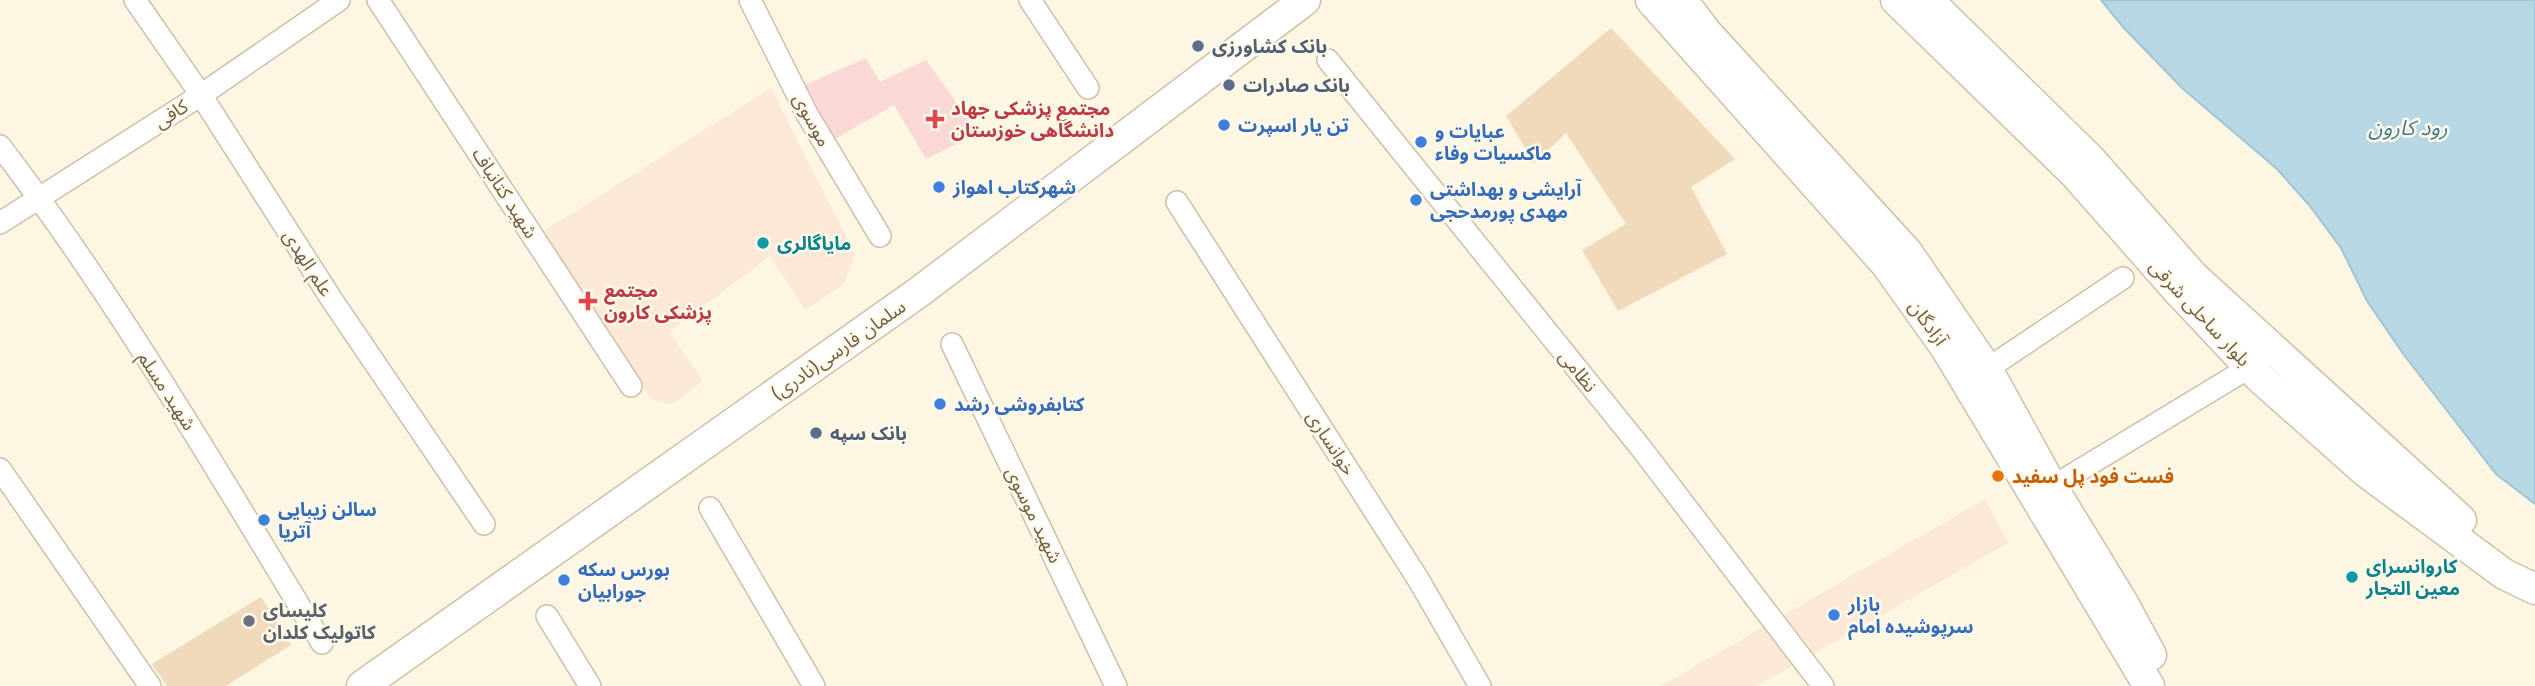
<svg xmlns="http://www.w3.org/2000/svg" width="2535" height="686" font-family="Inter,'Noto Sans Arabic',sans-serif">
	<style>
		.commercial { fill: #fce8d7 }
		.medical { fill: #fad8d6 }
		.water { fill: #b8d7e5; stroke: #9ec5d7; stroke-width: 2 }
		.building { fill: #f1d9bb }
		.lines { fill: none; stroke-linecap: round; stroke-linejoin: round }
		.minor-casing { stroke: #cdbfaa; stroke-width: 24 }
		.secondary-casing { stroke: #d0c0a7; stroke-width: 33 }
		.minor { stroke: #fff; stroke-width: 21 }
		.secondary { stroke: #fff; stroke-width: 30 }
		.service-dot { fill: #5c6f8a; stroke: #fffae9; stroke-width: 2.5 }
		.health-dot { fill: #e0444e; stroke: #fffae9; stroke-width: 2.5 }
		.shop-dot { fill: #3f7fe0; stroke: #fffae9; stroke-width: 2.5 }
		.culture-dot { fill: #0f9aa8; stroke: #fffae9; stroke-width: 2.5 }
		.food-dot { fill: #e8710a; stroke: #fffae9; stroke-width: 2.5 }
		.worship-dot { fill: #6b7280; stroke: #fffae9; stroke-width: 2.5 }
		.labels { text-anchor: middle; dominant-baseline: central; stroke-width: 5; stroke-linejoin: round; paint-order: stroke }
		.service-label { font-size: 19px; font-weight: bold; fill: #4e5e75; stroke: #fffae9; text-anchor: start }
		.health-label { font-size: 19px; font-weight: bold; fill: #be3a42; stroke: #fffae9; text-anchor: start }
		.street-label { font-size: 19px; fill: #745f49; stroke: #fffae9 }
		.shop-label { font-size: 19px; font-weight: bold; fill: #366cbe; stroke: #fffae9; text-anchor: start }
		.culture-label { font-size: 19px; font-weight: bold; fill: #0d838f; stroke: #fffae9; text-anchor: start }
		.food-label { font-size: 19px; font-weight: bold; fill: #c56008; stroke: #fffae9; text-anchor: start }
		.worship-label { font-size: 19px; font-weight: bold; fill: #5b616d; stroke: #fffae9; text-anchor: start }
		.water-label { font-size: 21px; font-style: italic; fill: #46778e; stroke: #fffae9 }
	</style>
	<rect width="100%" height="100%" fill="#fcf6e3"/>
	<!-- commercial -->
	<path class="commercial" d="M 771,88 L 855,254 L 844,284 L 805,310 L 770,256 L 669,332 L 703,381 L 672,405 L 650,398 L 544,231 Z
		M 1985,499 L 2008,543 L 1757,686 L 1661,686 Z"/>
	<!-- medical -->
	<path class="medical" d="M 866,58 L 880,82 L 926,60 L 978,133 L 926,159 L 894,105 L 835,139 L 805,85 Z"/>
	<!-- water -->
	<path class="water" d="M 2101,0 L 2535,0 L 2535,504 L 2496,474 L 2404,355 L 2367,301 L 2341,248 L 2309,205 L 2276,168 L 2182,88 L 2123,27 Z"/>
	<!-- building -->
	<path class="building" d="M 1611,28 L 1735,159 L 1691,187 L 1727,254 L 1618,311 L 1582,250 L 1626,224 L 1566,133 L 1534,163 L 1506,116 Z
		M 261,597 L 291,645 L 226,686 L 167,686 L 152,664 Z"/>
	<g class="lines">
		<defs>
			<path id="minor" d="M 135,0 L 201,95 L 332,300 L 484,524
				M 378,0 L 631,386
				M 750,0 L 807,114 L 880,236
				M 1030,0 L 1088,88
				M 1328,60 L 1641,448 L 1823,686
				M 0,146 C 120,303 219,474 322,643
				M 1177,202 L 1418,579 L 1480,686
				M 0,223 L 201,95 L 339,0
				M 952,344 L 1116,686
				M 1987,369 L 2123,278
				M 0,469 L 150,686
				M 2052,487 L 2250,367
				M 710,508 L 814,686
				M 547,616 L 590,686"/>
			<path id="secondary" d="M 1651,0 L 1886,264 L 1946,348 L 2149,686
				M 1682,0 L 1706,32 L 1907,252 L 1987,369 L 2052,487 L 2123,603 L 2151,655
				M 1896,0 L 2075,174 L 2179,292 L 2260,378 L 2366,472 L 2504,574 L 2535,589
				M 1928,0 L 2090,159 L 2193,276 L 2461,520
				M 362,686 L 919,292 L 1305,0"/>
		</defs>
		<!-- minor casing -->
		<use href="#minor" class="minor-casing"/>
		<!-- secondary casing -->
		<use href="#secondary" class="secondary-casing"/>
		<!-- minor -->
		<use href="#minor" class="minor"/>
		<!-- secondary -->
		<use href="#secondary" class="secondary"/>
	</g>
	<!-- markers -->
	<g class="service-dot">
		<circle cx="1198" cy="46" r="7"/>
		<circle cx="1229" cy="85" r="7"/>
		<circle cx="816" cy="433" r="7"/>
	</g>
	<g class="health-dot">
		<path d="M931.5 108.5h7v7h7v7h-7v7h-7v-7h-7v-7h7z"/>
		<path d="M584.5 290.5h7v7h7v7h-7v7h-7v-7h-7v-7h7z"/>
	</g>
	<g class="shop-dot">
		<circle cx="1224" cy="125" r="7"/>
		<circle cx="1421" cy="142" r="7"/>
		<circle cx="939" cy="187" r="7"/>
		<circle cx="1416" cy="200" r="7"/>
		<circle cx="940" cy="404" r="7"/>
		<circle cx="264" cy="520" r="7"/>
		<circle cx="564" cy="580" r="7"/>
		<circle cx="1834" cy="615" r="7"/>
	</g>
	<g class="culture-dot">
		<circle cx="763" cy="243" r="7"/>
		<circle cx="2352" cy="577" r="7"/>
	</g>
	<circle class="food-dot" cx="1998" cy="476" r="7"/>
	<circle class="worship-dot" cx="249" cy="621" r="7"/>
	<g class="labels">
		<!-- service labels -->
		<g class="service-label">
			<text x="1212" y="46">بانک کشاورزی</text>
			<text x="1243" y="85">بانک صادرات</text>
			<text x="830" y="433">بانک سپه</text>
		</g>
		<!-- health labels -->
		<g class="health-label">
			<text x="951" y="108">مجتمع پزشکی جهاد<tspan x="951" dy="22">دانشگاهی خوزستان</tspan></text>
			<text x="604" y="290">مجتمع<tspan x="604" dy="22">پزشکی کارون</tspan></text>
		</g>
		<!-- street labels -->
		<g class="street-label">
			<text transform="translate(171 114) rotate(-33)">کافی</text>
			<text transform="translate(812 120) rotate(61)">موسوی</text>
			<text transform="translate(505 193) rotate(57)">شهید کتانباف</text>
			<text transform="translate(308 263) rotate(57)">علم الهدی</text>
			<text transform="translate(2200 313) rotate(47)">بلوار ساحلی شرقی</text>
			<text transform="translate(1928 323) rotate(54)">آزادگان</text>
			<text transform="translate(838 350) rotate(-35)">سلمان فارسی(نادری)</text>
			<text transform="translate(1578 371) rotate(51)">نظامی</text>
			<text transform="translate(167 391) rotate(57)">شهید مسلم</text>
			<text transform="translate(1331 443) rotate(57)">خوانساری</text>
			<text transform="translate(1034 515) rotate(64)">شهید موسوی</text>
		</g>
		<!-- shop labels -->
		<g class="shop-label">
			<text x="1238" y="125">تن یار اسپرت</text>
			<text x="1435" y="131">عبایات و<tspan x="1435" dy="22">ماکسیات وفاء</tspan></text>
			<text x="953" y="187">شهرکتاب اهواز</text>
			<text x="1430" y="189">آرایشی و بهداشتی<tspan x="1430" dy="22">مهدی پورمدحجی</tspan></text>
			<text x="954" y="404">کتابفروشی رشد</text>
			<text x="278" y="509">سالن زیبایی<tspan x="278" dy="22">آتریا</tspan></text>
			<text x="578" y="569">بورس سکه<tspan x="578" dy="22">جورابیان</tspan></text>
			<text x="1848" y="604">بازار<tspan x="1848" dy="22">سرپوشیده امام</tspan></text>
		</g>
		<!-- culture labels -->
		<g class="culture-label">
			<text x="777" y="243">مایاگالری</text>
			<text x="2366" y="566">کاروانسرای<tspan x="2366" dy="22">معین التجار</tspan></text>
		</g>
		<!-- food labels -->
		<g class="food-label">
			<text x="2012" y="476">فست فود پل سفید</text>
		</g>
		<!-- worship labels -->
		<g class="worship-label">
			<text x="263" y="610">کلیسای<tspan x="263" dy="22">کاتولیک کلدان</tspan></text>
		</g>
		<!-- water labels -->
		<g class="water-label">
			<text x="2408" y="127">رود کارون</text>
		</g>
	</g>
</svg>
